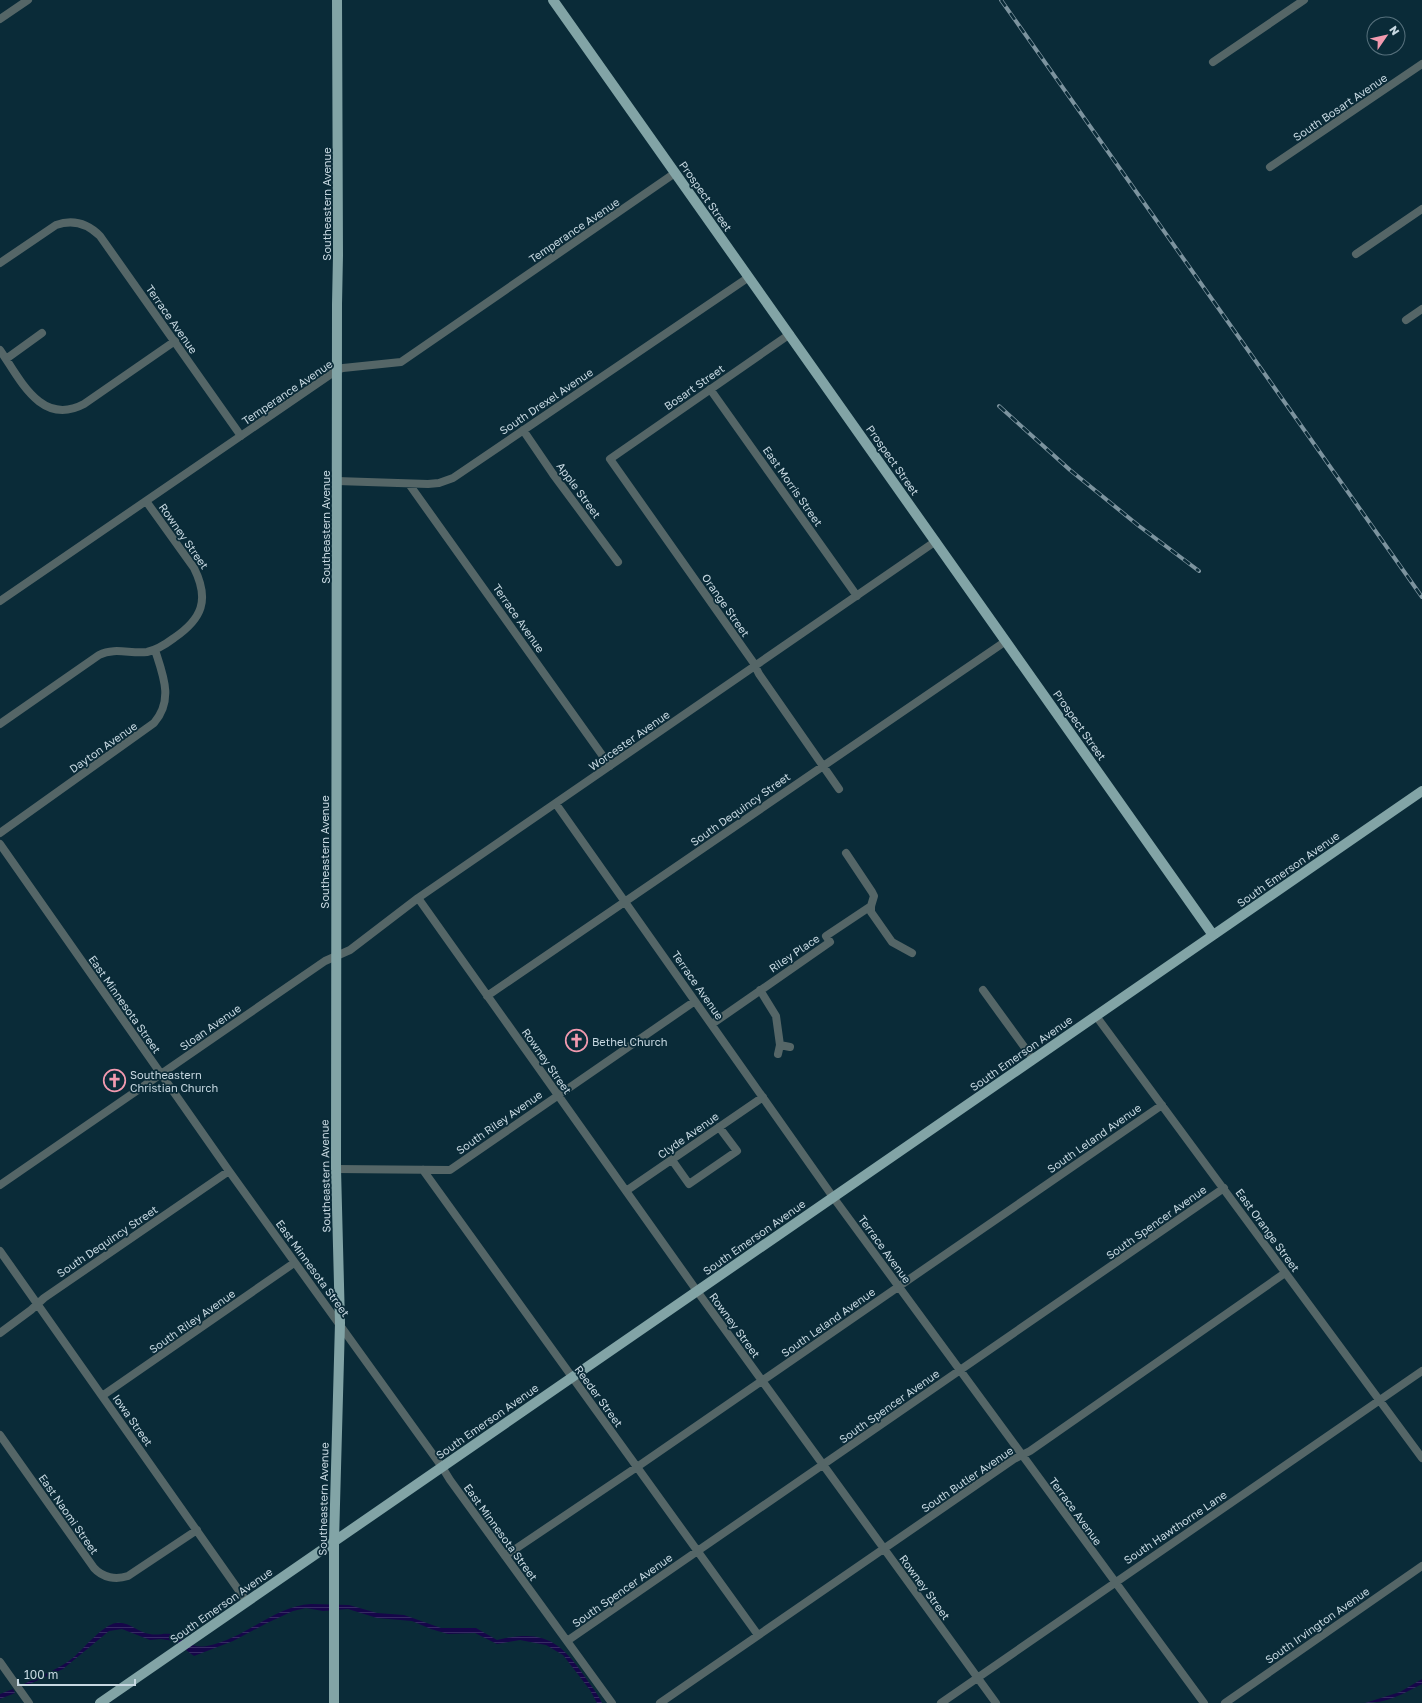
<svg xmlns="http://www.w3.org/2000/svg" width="1422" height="1703" font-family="'Golos Text',sans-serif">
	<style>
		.water { fill: url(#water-rules) }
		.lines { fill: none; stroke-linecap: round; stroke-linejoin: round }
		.minor { stroke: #556667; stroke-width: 8 }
		.major { stroke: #82a4a6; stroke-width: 10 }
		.rail-casing { stroke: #7c939e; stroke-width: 4 }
		.rail { stroke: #0a2b38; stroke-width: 2.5; stroke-dasharray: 8; stroke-linecap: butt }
		.labels { text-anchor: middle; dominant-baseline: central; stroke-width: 3.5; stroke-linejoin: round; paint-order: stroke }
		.street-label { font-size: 11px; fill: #c7d8e1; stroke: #0a2b38 }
		.poi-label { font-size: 11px; fill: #c7d8e1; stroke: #0a2b38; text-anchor: start }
	</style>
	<defs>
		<pattern id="water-rules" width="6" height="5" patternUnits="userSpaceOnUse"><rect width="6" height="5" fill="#160649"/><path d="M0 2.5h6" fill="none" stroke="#362a63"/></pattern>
	</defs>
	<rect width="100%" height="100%" fill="#0a2b38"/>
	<!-- water -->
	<path class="water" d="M 311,1604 L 349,1605 L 377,1613 L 404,1615 L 441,1628 L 476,1628 L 497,1640 C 542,1629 560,1640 585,1677 C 591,1686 598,1694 602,1703 L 597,1703 L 590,1690 L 563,1655 L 546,1645 L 520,1640 L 497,1644 L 475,1633 L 448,1634 L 431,1629 L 412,1621 L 377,1618 L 348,1609 L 323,1611 L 306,1608 L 293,1611 L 267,1623 L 233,1641 L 194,1656 L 174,1641 L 161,1639 L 150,1640 L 122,1629 L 109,1631 L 63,1669 L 25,1686 L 24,1684 C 41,1675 60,1669 74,1657 C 84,1648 103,1625 116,1623 C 129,1621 138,1633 150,1634 C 158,1636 166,1632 174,1635 C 188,1639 189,1649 207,1646 C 245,1639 274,1606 311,1604 Z
		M 1422,1679 L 1422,1684 C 1402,1694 1388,1703 1365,1703 L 1400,1692 Z
		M 13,1689 L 15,1693 L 0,1699 L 0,1694 Z"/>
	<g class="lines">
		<!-- minor -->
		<path class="minor" d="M 0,19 L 28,0
			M 1213,62 L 1304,0
			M 1270,167 L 1422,64
			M 1356,254 L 1422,209
			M 0,263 L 56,225 C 73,219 87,223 100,236 L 241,436
			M 1406,320 L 1422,309
			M 790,334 L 610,459 L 753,662 L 759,674 L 839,789
			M 0,350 C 20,379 41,427 84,404 L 175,341
			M 6,359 L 42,333
			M 710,389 L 857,596
			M 523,430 L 553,474 L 618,562
			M 337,481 L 428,484 L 439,483 L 453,478 L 749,277
			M 409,484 L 610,766
			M 0,601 L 337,370 L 343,368 L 401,362 L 675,173
			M 0,724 L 99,655 C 115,647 130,654 147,652 C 156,650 166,644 174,638 C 202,619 210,600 194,568 L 146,501
			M 556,804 L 833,1197 L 1204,1703
			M 0,833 L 154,723 C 174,700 163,675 155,650
			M 0,844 L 229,1171 L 442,1467 L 450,1480 L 612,1703
			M 846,853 L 872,892 L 874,896 L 871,906 L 871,912 L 892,942 L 912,953
			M 418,898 L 697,1291 L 996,1703
			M 760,990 L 776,1016 L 780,1045 L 778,1054
			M 983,990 L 1033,1059
			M 487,996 L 1006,641
			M 1096,1016 L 1422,1458
			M 712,1024 L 830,942 L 826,936 L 871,906
			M 780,1045 L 790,1047
			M 672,1160 L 689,1184 L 737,1151 L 719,1127
			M 336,1169 L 450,1170 L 695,1001
			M 423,1170 L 758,1635
			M 0,1185 L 325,961 L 350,950 L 418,898 L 936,541
			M 626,1191 L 763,1097
			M 0,1251 L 247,1602
			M 0,1333 L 31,1310 L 44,1298 L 229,1171
			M 102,1396 L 294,1263
			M 0,1435 L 94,1568 C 103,1578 116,1580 128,1576 L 197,1530
			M 505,1556 L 637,1467 L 1162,1105
			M 567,1641 L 1224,1188
			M 0,1662 L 29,1703
			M 660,1703 L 1014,1459 L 1030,1451 L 1285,1273
			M 941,1703 L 1422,1371
			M 1225,1703 L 1422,1566"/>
		<!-- major -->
		<path class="major" d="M 553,0 L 1213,935
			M 100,1703 L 1422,791
			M 334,1703 L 334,1541 L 340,1323 L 336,1169 L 337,304 L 338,255 L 337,0"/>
		<defs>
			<path id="rail" d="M 1001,0 L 1422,597
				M 999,406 L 1070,470 L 1139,526 L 1199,571"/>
		</defs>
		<!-- rail casing -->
		<use href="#rail" class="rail-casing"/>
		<!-- rail -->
		<use href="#rail" class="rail"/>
	</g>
	<!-- icons -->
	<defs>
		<symbol id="church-ring" viewBox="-11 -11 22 22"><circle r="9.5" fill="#0a2b38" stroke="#f29aaf" stroke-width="1.5"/><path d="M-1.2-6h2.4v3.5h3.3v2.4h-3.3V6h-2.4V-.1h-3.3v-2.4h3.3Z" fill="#f29aaf"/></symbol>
	</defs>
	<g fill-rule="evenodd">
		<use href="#church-ring" x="564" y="1028" width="25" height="25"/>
		<use href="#church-ring" x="102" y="1068" width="25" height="25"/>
	</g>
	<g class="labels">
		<!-- street labels -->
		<g class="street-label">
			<text transform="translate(1340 107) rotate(-34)">South Bosart Avenue</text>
			<text transform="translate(706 196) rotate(55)">Prospect Street</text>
			<text transform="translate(326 204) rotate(-90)">Southeastern Avenue</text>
			<text transform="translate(574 230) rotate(-34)">Temperance Avenue</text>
			<text transform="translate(172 319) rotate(55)">Terrace Avenue</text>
			<text transform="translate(694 387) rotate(-35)">Bosart Street</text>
			<text transform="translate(287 392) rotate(-34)">Temperance Avenue</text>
			<text transform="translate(546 401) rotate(-34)">South Drexel Avenue</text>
			<text transform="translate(893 460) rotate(55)">Prospect Street</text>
			<text transform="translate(793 486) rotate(55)">East Morris Street</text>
			<text transform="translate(579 490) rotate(54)">Apple Street</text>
			<text transform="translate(325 527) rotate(-90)">Southeastern Avenue</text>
			<text transform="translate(184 536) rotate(55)">Rowney Street</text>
			<text transform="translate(726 605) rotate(55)">Orange Street</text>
			<text transform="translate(519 618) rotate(55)">Terrace Avenue</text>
			<text transform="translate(1080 725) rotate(55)">Prospect Street</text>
			<text transform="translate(629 740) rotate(-35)">Worcester Avenue</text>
			<text transform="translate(103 747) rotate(-35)">Dayton Avenue</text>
			<text transform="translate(740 809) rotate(-35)">South Dequincy Street</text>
			<text transform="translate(324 852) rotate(-90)">Southeastern Avenue</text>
			<text transform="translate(1288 869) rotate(-35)">South Emerson Avenue</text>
			<text transform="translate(794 953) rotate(-34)">Riley Place</text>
			<text transform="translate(698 985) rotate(55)">Terrace Avenue</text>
			<text transform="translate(125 1004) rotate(55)">East Minnesota Street</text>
			<text transform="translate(210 1027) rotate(-35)">Sloan Avenue</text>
			<text transform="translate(1021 1053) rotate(-35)">South Emerson Avenue</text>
			<text transform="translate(547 1061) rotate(55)">Rowney Street</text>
			<text transform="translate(499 1122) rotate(-35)">South Riley Avenue</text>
			<text transform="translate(688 1135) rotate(-35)">Clyde Avenue</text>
			<text transform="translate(1094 1138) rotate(-35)">South Leland Avenue</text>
			<text transform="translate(325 1176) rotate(-91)">Southeastern Avenue</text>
			<text transform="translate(1156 1222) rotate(-35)">South Spencer Avenue</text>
			<text transform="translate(1268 1230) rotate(54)">East Orange Street</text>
			<text transform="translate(754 1237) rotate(-35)">South Emerson Avenue</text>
			<text transform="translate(107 1241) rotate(-34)">South Dequincy Street</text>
			<text transform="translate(885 1249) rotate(54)">Terrace Avenue</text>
			<text transform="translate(313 1268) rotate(54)">East Minnesota Street</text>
			<text transform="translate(192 1321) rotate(-35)">South Riley Avenue</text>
			<text transform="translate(828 1322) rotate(-35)">South Leland Avenue</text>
			<text transform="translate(735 1325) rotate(54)">Rowney Street</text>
			<text transform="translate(599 1396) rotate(54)">Reeder Street</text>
			<text transform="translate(889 1406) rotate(-35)">South Spencer Avenue</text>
			<text transform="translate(133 1420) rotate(55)">Iowa Street</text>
			<text transform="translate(487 1421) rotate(-35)">South Emerson Avenue</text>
			<text transform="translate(967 1479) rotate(-34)">South Butler Avenue</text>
			<text transform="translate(323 1499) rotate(-89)">Southeastern Avenue</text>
			<text transform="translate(1076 1511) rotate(54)">Terrace Avenue</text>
			<text transform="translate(69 1514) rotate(55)">East Naomi Street</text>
			<text transform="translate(1175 1527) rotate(-34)">South Hawthorne Lane</text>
			<text transform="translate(501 1532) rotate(54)">East Minnesota Street</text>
			<text transform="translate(925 1587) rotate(54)">Rowney Street</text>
			<text transform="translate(622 1590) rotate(-35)">South Spencer Avenue</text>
			<text transform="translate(221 1605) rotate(-35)">South Emerson Avenue</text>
			<text transform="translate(1317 1625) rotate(-35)">South Irvington Avenue</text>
		</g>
		<!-- poi labels -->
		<g class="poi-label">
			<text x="592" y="1041">Bethel Church</text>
			<text x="130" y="1074">Southeastern<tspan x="130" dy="13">Christian Church</tspan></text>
		</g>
	</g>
	<!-- north arrow -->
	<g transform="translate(1386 36) rotate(56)"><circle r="19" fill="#0a2b38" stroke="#56707c"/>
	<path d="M0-3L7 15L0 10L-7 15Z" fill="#f29aaf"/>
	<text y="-6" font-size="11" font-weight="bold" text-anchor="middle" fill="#c7d8e1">N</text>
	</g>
	<!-- scale -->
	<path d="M18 1679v6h117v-6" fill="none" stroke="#c7d8e1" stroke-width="2"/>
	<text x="24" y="1679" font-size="12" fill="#c7d8e1" stroke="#0a2b38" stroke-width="3" paint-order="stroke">100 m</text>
</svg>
